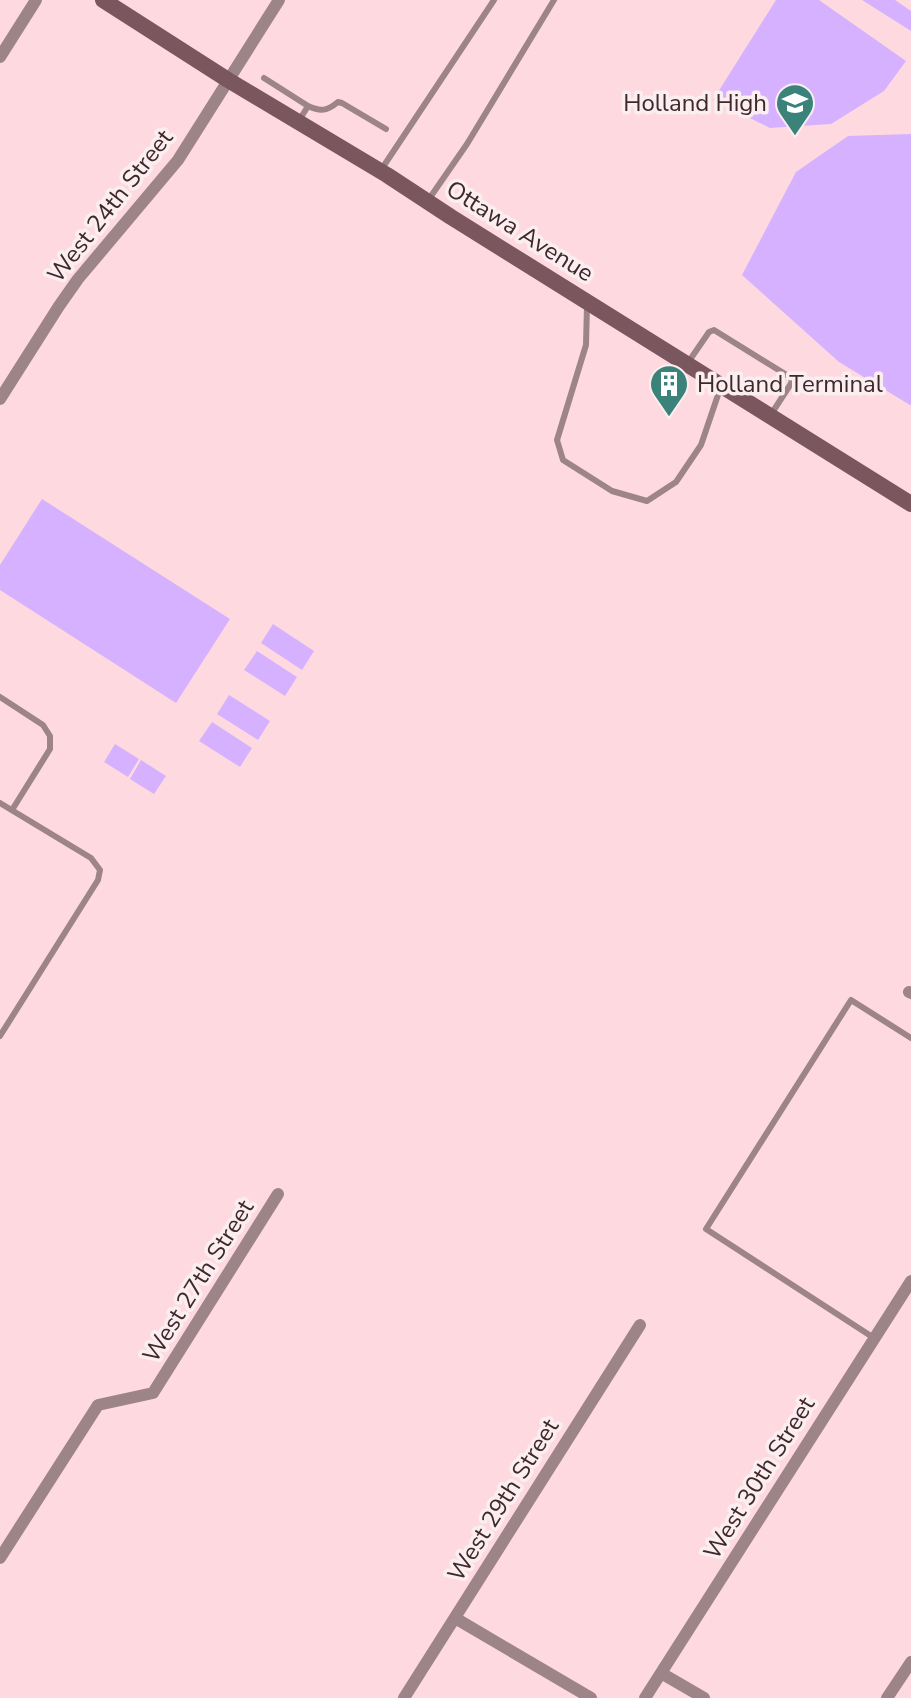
<svg xmlns="http://www.w3.org/2000/svg" width="911" height="1698" font-family="'Nunito Sans',sans-serif">
	<style>
		.park { fill: #d6b1ff }
		.lines { fill: none; stroke-linecap: round; stroke-linejoin: round }
		.lane { stroke: #9d8489; stroke-width: 6 }
		.street { stroke: #9d8489; stroke-width: 12 }
		.secondary { stroke: #7a575e; stroke-width: 16 }
		.labels { text-anchor: middle; dominant-baseline: central; stroke-width: 7; stroke-linejoin: round; paint-order: stroke }
		.poi-label { font-size: 24px; fill: #3e282c; stroke: #fbeef0; text-anchor: end }
		.street-label { font-size: 24px; fill: #3e282c; stroke: #fbeef0 }
	</style>
	<rect width="100%" height="100%" fill="#fedae0"/>
	<!-- park -->
	<path class="park" d="M 776,0 L 819,0 L 906,61 L 884,91 L 831,124 L 770,128 L 713,100 Z
		M 862,0 L 895,0 L 911,11 L 911,31 Z
		M 911,134 L 911,405 L 910,405 L 839,362 L 742,275 L 796,172 L 848,136 Z
		M 42,499 L 230,619 L 176,703 L 0,590 L 0,565 Z
		M 273,624 L 314,651 L 302,670 L 261,643 Z
		M 257,651 L 297,677 L 285,696 L 244,670 Z
		M 229,695 L 270,721 L 258,740 L 217,714 Z
		M 212,722 L 252,748 L 240,767 L 199,741 Z
		M 115,744 L 139,759 L 128,777 L 104,762 Z
		M 141,760 L 166,776 L 154,794 L 130,779 Z"/>
	<g class="lines">
		<!-- lane -->
		<path class="lane" d="M 264,78 L 308,106
			M 300,119 L 308,106 C 321,112 327,111 338,102 L 342,103 L 386,129
			M 381,170 L 494,0
			M 429,199 L 467,144 L 554,0
			M 587,305 L 586,345 L 557,440 L 563,460 L 612,491 L 647,501 L 676,482 L 701,445 L 720,389
			M 687,364 L 709,332 L 714,330 L 790,377 L 792,382 L 770,416
			M 0,697 L 43,725 L 50,736 L 50,749 L 12,810
			M 0,803 L 91,858 L 100,870 L 98,880 L 0,1036
			M 874,1338 L 706,1229 L 851,1000 L 911,1038"/>
		<!-- street -->
		<path class="street" d="M 0,57 L 36,0
			M 0,399 L 59,306 L 78,279 L 178,160 L 279,0
			M 909,992 L 911,993
			M 0,1558 L 98,1405 L 153,1393 L 278,1194
			M 455,1618 L 591,1698
			M 661,1673 L 704,1698
			M 404,1698 L 640,1325
			M 645,1698 L 911,1281
			M 887,1698 L 911,1662"/>
		<!-- secondary -->
		<path class="secondary" d="M 103,0 L 228,80 L 387,175 L 451,217 L 911,504"/>
	</g>
	<!-- icons -->
	<defs>
		<symbol id="school-pin" viewBox="-11 -11 22 30"><path d="M0 17L-7.5 6A9.5 9.5 0 1 1 7.5 6Z" fill="#3b827a" stroke="#fbeef0"/><path d="M0-5L7-2L0 1L-7-2ZM-4 1L0 2.5L4 1V4Q0 6-4 4Z" fill="#fff"/></symbol>
		<symbol id="building-pin" viewBox="-11 -11 22 30"><path d="M0 17L-7.5 6A9.5 9.5 0 1 1 7.5 6Z" fill="#3b827a" stroke="#fbeef0"/><path d="M-4-6H4V6H1V3H-1V6H-4ZM-2.5-4.3h1.7v1.8h-1.7ZM.8-4.3h1.7v1.8H.8ZM-2.5-1h1.7V.8h-1.7ZM.8-1h1.7V.8H.8Z" fill="#fff"/></symbol>
	</defs>
	<g fill-rule="evenodd">
		<use href="#school-pin" x="773" y="81" width="44" height="60"/>
		<use href="#building-pin" x="647" y="362" width="44" height="60"/>
	</g>
	<g class="labels">
		<!-- poi labels -->
		<g class="poi-label">
			<text x="767" y="103">Holland High</text>
			<text x="697" y="384" text-anchor="start">Holland Terminal</text>
		</g>
		<!-- street labels -->
		<g class="street-label">
			<text transform="translate(110 206) rotate(-52)">West 24th Street</text>
			<text transform="translate(520 231) rotate(32)">Ottawa Avenue</text>
			<text transform="translate(198 1281) rotate(-58)">West 27th Street</text>
			<text transform="translate(759 1478) rotate(-58)">West 30th Street</text>
			<text transform="translate(503 1500) rotate(-58)">West 29th Street</text>
		</g>
	</g>
</svg>
